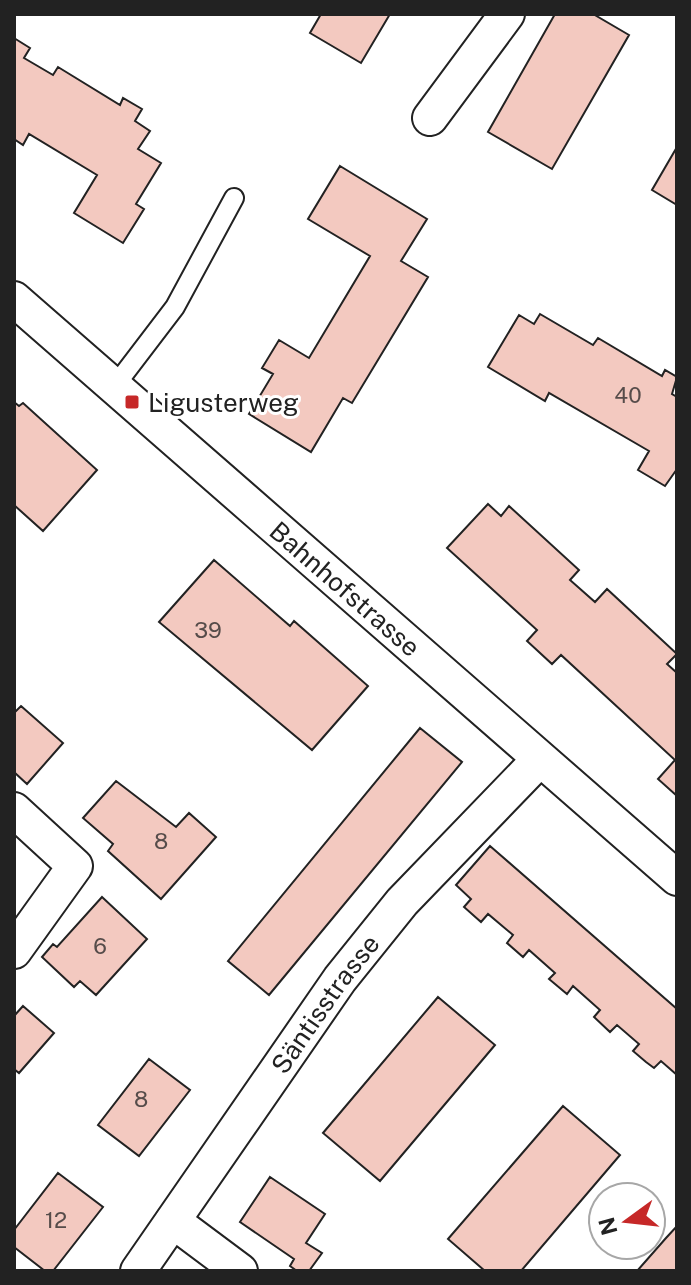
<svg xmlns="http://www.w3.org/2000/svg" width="691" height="1285" font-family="'Public Sans',sans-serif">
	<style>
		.building { fill: #f3c9c0; stroke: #222; stroke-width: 2 }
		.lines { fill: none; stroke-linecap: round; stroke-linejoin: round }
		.service-casing { stroke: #222; stroke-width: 22 }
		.minor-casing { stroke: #222; stroke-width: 38 }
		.service { stroke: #fff; stroke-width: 18 }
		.minor { stroke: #fff; stroke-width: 34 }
		.poi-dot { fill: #c62828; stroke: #fff; stroke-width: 3 }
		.labels { text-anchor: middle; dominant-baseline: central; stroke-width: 6; stroke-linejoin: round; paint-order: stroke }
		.number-label { font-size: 22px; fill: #564c4a }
		.poi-label { font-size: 26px; fill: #222; stroke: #fff; text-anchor: start }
		.street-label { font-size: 26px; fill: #222; stroke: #fff }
	</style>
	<rect width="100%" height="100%" fill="#fff"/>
	<!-- building -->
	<path class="building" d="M 321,14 L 390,14 L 361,63 L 310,33 Z
		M 555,14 L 593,14 L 629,35 L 552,169 L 488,132 Z
		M 14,38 L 30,48 L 24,58 L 53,75 L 58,67 L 120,105 L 123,98 L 142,109 L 135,121 L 150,131 L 138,149 L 161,163 L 136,204 L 144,209 L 123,243 L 74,213 L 97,175 L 29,134 L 23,145 L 14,139 Z
		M 677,147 L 677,205 L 652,190 Z
		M 340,166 L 427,219 L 401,261 L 428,277 L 352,403 L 343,398 L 311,452 L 249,414 L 273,374 L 262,368 L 279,340 L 309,358 L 370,256 L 308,219 Z
		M 540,314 L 593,345 L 598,338 L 662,376 L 665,370 L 677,377 L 672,394 L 677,397 L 677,469 L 665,486 L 638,470 L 649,451 L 549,393 L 545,401 L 488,367 L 519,315 L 534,324 Z
		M 14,402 L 19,406 L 23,403 L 97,470 L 43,531 L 14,505 Z
		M 488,504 L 501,516 L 509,506 L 579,570 L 570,580 L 595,602 L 607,589 L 677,654 L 667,664 L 677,673 L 677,796 L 658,779 L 675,760 L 561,655 L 552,664 L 527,641 L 537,630 L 447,548 Z
		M 214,560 L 290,626 L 294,621 L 368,686 L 312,750 L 159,622 Z
		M 21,706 L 63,743 L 27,784 L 14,772 L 14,713 Z
		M 420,728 L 462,762 L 269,995 L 228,961 Z
		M 116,781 L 176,827 L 189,813 L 216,837 L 161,899 L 108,851 L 113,844 L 83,818 Z
		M 490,846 L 677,1009 L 677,1075 L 661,1061 L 654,1068 L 646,1062 L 633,1051 L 639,1044 L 617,1025 L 610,1032 L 594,1017 L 600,1010 L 573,986 L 567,994 L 549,979 L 555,973 L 529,950 L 523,957 L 507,943 L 513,935 L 488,914 L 481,922 L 464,907 L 471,899 L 456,885 Z
		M 102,897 L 147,939 L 96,995 L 80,981 L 74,987 L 42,957 L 53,944 L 57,947 Z
		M 438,997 L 495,1045 L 380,1181 L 323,1133 Z
		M 23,1006 L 54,1033 L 19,1073 L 14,1069 L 14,1016 Z
		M 149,1059 L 190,1090 L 139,1156 L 98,1125 Z
		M 563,1106 L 620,1155 L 521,1271 L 485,1271 L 448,1239 Z
		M 58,1173 L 103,1207 L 53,1271 L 45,1271 L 14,1247 L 14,1230 Z
		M 270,1177 L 325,1214 L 306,1243 L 322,1253 L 309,1271 L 297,1271 L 290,1266 L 294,1259 L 240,1222 Z
		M 677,1226 L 677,1271 L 637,1271 L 666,1238 Z"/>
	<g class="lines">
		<defs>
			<path id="service" d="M 114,387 L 175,307 L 234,198"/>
			<g id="minor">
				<path d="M 430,118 L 507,14"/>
				<path id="s1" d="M 14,299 L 677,878"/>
				<path d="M 14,810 L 75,866 L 14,951"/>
				<path d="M 173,1221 L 240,1271"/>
				<path id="s2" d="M 138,1271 L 340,979 L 402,902 L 539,760"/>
			</g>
		</defs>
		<!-- service casing -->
		<use href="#service" class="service-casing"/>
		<!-- minor casing -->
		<use href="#minor" class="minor-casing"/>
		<!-- service -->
		<use href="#service" class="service"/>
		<!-- minor -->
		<use href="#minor" class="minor"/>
	</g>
	<!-- markers -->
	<rect class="poi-dot" x="124" y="394" width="16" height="16" rx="4"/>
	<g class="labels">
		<!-- number labels -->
		<g class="number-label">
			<text x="628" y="395">40</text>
			<text x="208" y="630">39</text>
			<text x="161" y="841">8</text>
			<text x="100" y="946">6</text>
			<text x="141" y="1099">8</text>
			<text x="56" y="1220">12</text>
		</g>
		<!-- poi labels -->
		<g class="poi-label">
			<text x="148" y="402">Ligusterweg</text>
		</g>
		<!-- street labels -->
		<g class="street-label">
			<text stroke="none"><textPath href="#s1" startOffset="440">Bahnhofstrasse</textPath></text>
			<text stroke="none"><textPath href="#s2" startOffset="326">Säntisstrasse</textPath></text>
		</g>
	</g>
	<!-- border -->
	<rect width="691" height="1285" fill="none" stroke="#222222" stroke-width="32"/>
	<!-- north arrow -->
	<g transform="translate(627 1221) rotate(255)"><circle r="38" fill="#ffffff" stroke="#a7a7a7" stroke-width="2"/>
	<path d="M0-6L14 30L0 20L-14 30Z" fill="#c62828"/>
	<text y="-12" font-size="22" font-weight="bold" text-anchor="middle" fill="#222222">N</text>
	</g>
</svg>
